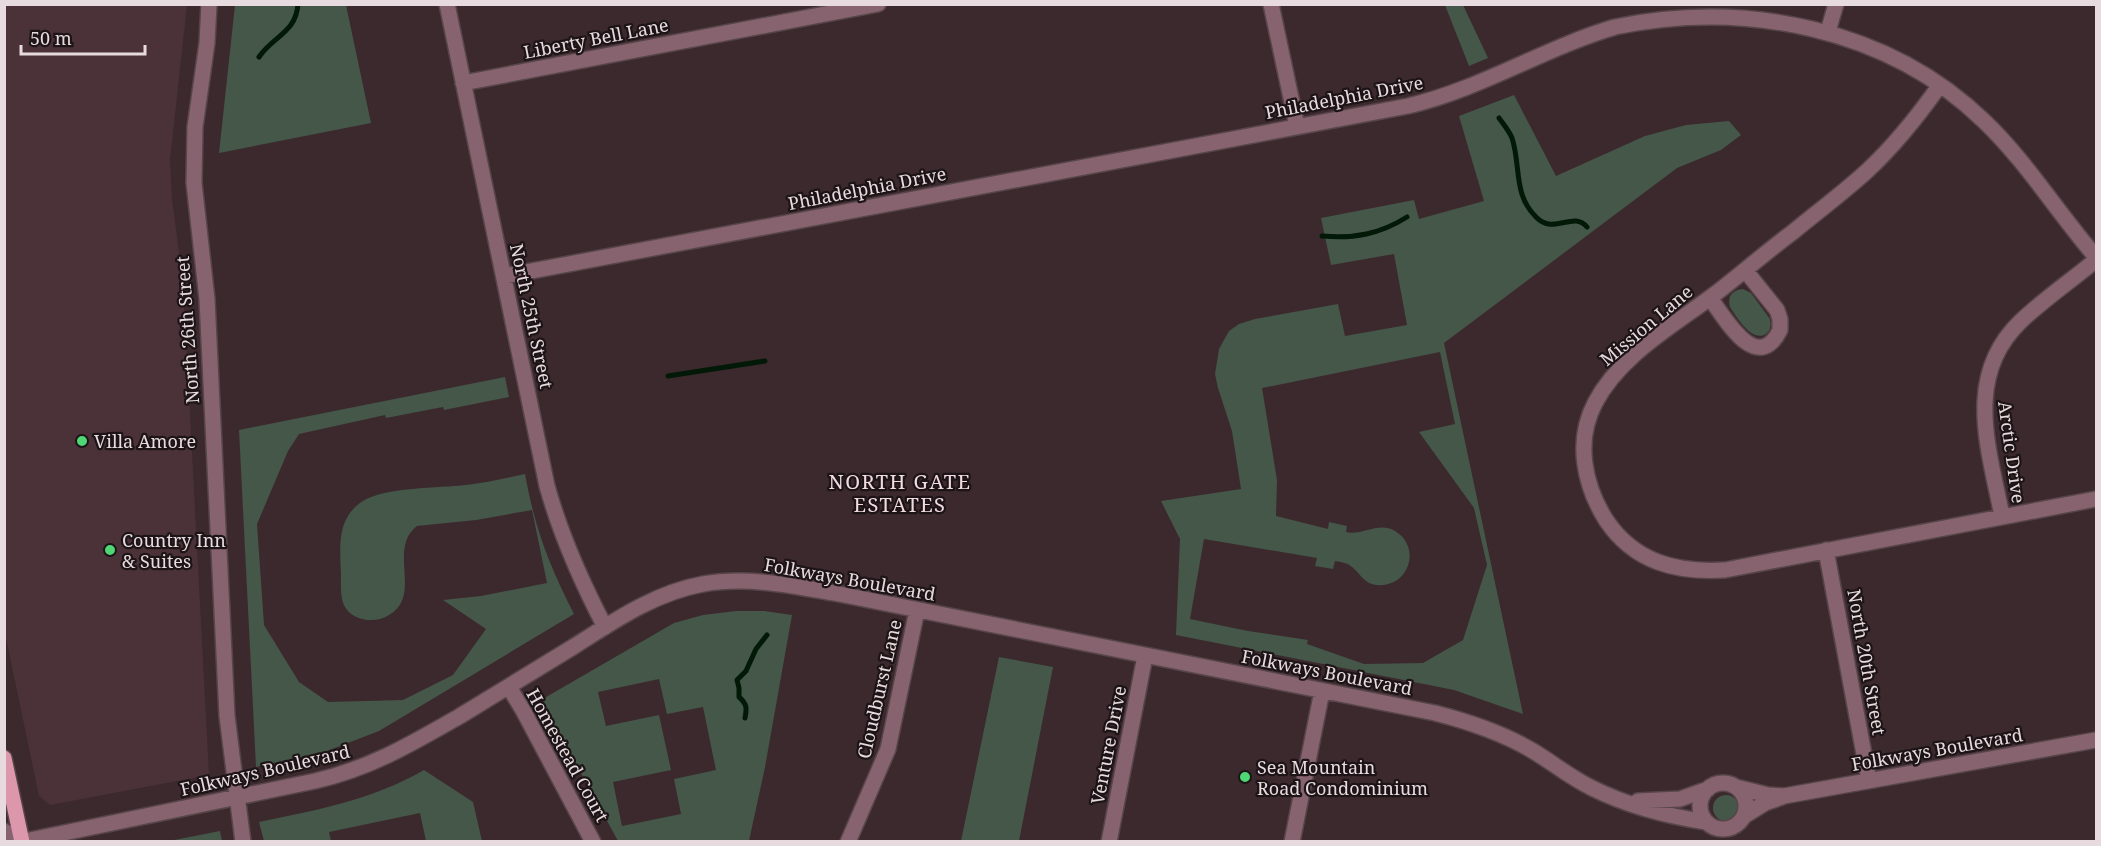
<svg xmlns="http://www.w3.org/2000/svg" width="2101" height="846" font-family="'Noto Serif',serif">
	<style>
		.built { fill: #4b3239 }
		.green { fill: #455748; fill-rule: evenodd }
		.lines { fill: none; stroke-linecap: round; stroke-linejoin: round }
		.stream { stroke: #031908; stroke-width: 5 }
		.minor-casing { stroke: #57454a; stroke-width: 18 }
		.major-casing { stroke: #57454a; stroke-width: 18 }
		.minor { stroke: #86636e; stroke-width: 15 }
		.major { stroke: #dd97ad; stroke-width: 15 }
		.poi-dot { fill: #4fd675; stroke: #1c1416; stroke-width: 2 }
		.labels { text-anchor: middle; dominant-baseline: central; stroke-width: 4.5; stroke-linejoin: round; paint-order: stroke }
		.street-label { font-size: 18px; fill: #e8dbdf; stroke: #1c1416 }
		.poi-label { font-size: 18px; fill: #e8dbdf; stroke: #1c1416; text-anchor: start }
		.neighbourhood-label { font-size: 20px; letter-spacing: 1.5px; fill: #f2dae1; stroke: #1c1416 }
	</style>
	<rect width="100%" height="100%" fill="#3b292e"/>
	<!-- built -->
	<path class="built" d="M 4,5 L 187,5 L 170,160 L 172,199 L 181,268 L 185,319 L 209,775 L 50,805 L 39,796 L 5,633 Z"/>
	<!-- green -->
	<path class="green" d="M 235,5 L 346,5 L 371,123 L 219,153 Z
		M 1445,5 L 1463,5 L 1488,58 L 1469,66 Z
		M 1514,95 L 1556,176 L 1645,136 L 1686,125 L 1729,121 L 1741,135 L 1721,150 L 1677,168 L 1444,343 L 1523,714 L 1454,690 L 1176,635 L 1180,539 L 1161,501 L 1241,489 L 1232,431 L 1218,388 L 1215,374 L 1219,349 L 1229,331 L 1239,324 L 1255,319 L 1338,304 L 1345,336 L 1407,325 L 1394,254 L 1331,265 L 1321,218 L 1414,200 L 1419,219 L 1484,201 L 1459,116 ZM 1440,352 L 1455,424 L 1419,432 L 1474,508 L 1487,565 L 1463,640 L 1423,663 L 1364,664 L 1307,644 L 1308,640 L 1248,631 L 1190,619 L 1204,539 L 1317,558 L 1315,566 L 1333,569 L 1335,561 C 1341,562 1348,563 1352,567 C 1361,574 1364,584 1377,585 C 1409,588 1422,547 1395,531 C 1378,521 1363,536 1346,532 L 1347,526 L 1329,522 L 1328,529 L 1276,516 L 1277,480 L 1262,388 Z
		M 1743,289 L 1751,293 L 1770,319 C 1771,324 1771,329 1767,333 C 1753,345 1736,316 1730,307 C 1727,297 1732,290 1743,289 Z
		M 505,377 L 509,397 L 444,410 L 443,407 L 386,418 L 385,415 L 299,434 L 288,451 L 257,524 L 264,625 L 299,682 L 328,702 L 403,700 L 453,675 L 486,629 L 443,600 L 481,596 L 547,583 L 532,510 L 476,520 L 417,526 C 387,549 423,595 389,615 C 376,624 353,621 345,607 C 340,598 341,585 341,575 C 340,547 336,518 363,501 C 385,487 439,488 466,485 C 486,483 506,478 525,474 C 535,529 549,565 574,614 L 379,731 L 327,751 L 256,767 L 239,430 Z
		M 736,611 L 764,611 L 792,615 L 765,767 L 749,841 L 618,841 L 541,700 L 674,623 L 703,615 ZM 659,679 L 667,714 L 703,707 L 716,770 L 674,779 L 681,814 L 622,826 L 613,782 L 671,770 L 659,715 L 606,726 L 598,692 Z
		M 999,657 L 1053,667 L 1019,841 L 961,841 Z
		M 424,770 L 473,802 L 482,841 L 426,841 L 420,813 L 329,832 L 331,841 L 264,841 L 259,822 C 317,810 372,800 424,770 Z
		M1713 808a13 13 0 1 1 26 0a13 13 0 1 1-26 0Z
		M 220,831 L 222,841 L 169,841 Z"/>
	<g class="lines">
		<!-- stream -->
		<path class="stream" d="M 259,57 C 273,36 296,33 298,4
			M 1499,118 C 1504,125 1509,131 1512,138 C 1521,165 1513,195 1536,217 C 1554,236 1573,210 1587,227
			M 1322,236 C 1354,239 1380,234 1407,217
			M 668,376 L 765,361
			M 745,718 C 747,708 747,704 739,697 L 739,688 L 737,680 L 746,671 L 756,649 L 767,635"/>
		<defs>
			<path id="minor" d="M 209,4 L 207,43 L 195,127 L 194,183 L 207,299 L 227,716 L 243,842
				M 447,4 L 547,486 C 561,536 581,581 605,627
				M 1271,4 L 1297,126
				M 1829,28 L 1836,4
				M 463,83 L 878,4
				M 1940,85 C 1918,116 1894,146 1867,171 C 1843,193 1817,212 1793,232 C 1766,252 1741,274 1715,294 C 1673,326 1620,355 1595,403 C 1575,441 1584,485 1606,520 C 1634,562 1676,573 1725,570 L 2096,499
				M 505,276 L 1408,106 C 1481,89 1544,48 1615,27 C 1745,0 1888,28 1984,121 C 2026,161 2058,213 2096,257
				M 1710,298 C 1725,318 1757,376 1780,330 L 1780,319 L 1777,310 L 1745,270
				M 2002,516 C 1989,449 1963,376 2021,321 C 2044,299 2072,280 2096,260
				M 1826,550 L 1869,781
				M 509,687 L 524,712 L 593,842
				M1700 806a23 23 0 1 1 46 0a23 23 0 1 1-46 0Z
				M 1736,787 L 1768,795 L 1784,796 L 2096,740
				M 1638,801 L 1680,799 L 1708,789
				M 1744,816 L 1765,803 L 1782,797
				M 4,831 L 22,841
				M 20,842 L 315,781 C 371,768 411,744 460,716 C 498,693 535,670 573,647 C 614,621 654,593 703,584 C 749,576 793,586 839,594 L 1435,713 C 1470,722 1503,733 1533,751 C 1553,763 1571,778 1592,788 C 1628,806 1667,816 1706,822
				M 848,842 L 888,749 L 917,610
				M 1109,842 L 1145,656
				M 1292,842 L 1322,691"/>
			<path id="major" d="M 4,758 L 22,842"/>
		</defs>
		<!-- minor casing -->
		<use href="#minor" class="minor-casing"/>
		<!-- major casing -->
		<use href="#major" class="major-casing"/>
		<!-- minor -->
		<use href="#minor" class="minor"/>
		<!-- major -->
		<use href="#major" class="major"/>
	</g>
	<!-- markers -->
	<g class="poi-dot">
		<circle cx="82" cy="441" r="6"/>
		<circle cx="110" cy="550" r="6"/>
		<circle cx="1245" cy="777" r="6"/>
	</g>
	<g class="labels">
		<!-- street labels -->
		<g class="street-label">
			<text transform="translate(596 38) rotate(-11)">Liberty Bell Lane</text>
			<text transform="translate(1344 97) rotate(-11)">Philadelphia Drive</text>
			<text transform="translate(867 188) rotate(-11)">Philadelphia Drive</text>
			<text transform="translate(532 316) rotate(78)">North 25th Street</text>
			<text transform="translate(1646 325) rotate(-40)">Mission Lane</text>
			<text transform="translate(187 330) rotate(-94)">North 26th Street</text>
			<text transform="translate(2012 452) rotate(82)">Arctic Drive</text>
			<text transform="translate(850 579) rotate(10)">Folkways Boulevard</text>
			<text transform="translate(1867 662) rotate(80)">North 20th Street</text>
			<text transform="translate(1327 672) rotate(11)">Folkways Boulevard</text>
			<text transform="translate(879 689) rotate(-77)">Cloudburst Lane</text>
			<text transform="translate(1108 745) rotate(-79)">Venture Drive</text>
			<text transform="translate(1937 749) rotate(-10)">Folkways Boulevard</text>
			<text transform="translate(568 755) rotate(61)">Homestead Court</text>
			<text transform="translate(265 770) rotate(-13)">Folkways Boulevard</text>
		</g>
		<!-- poi labels -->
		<g class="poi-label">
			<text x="94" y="441">Villa Amore</text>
			<text x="122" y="540">Country Inn<tspan x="122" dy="21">&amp; Suites</tspan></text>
			<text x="1257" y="767">Sea Mountain<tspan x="1257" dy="21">Road Condominium</tspan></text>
		</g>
		<!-- neighbourhood labels -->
		<g class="neighbourhood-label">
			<text x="900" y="481">NORTH GATE<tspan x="900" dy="23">ESTATES</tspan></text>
		</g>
	</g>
	<!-- border -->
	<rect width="2101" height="846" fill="none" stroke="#e8dbdf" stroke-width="12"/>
	<!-- scale -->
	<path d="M21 45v9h124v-9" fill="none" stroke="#e8dbdf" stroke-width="3"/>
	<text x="30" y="45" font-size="18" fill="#e8dbdf" stroke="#1c1416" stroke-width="4.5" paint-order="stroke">50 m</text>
</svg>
